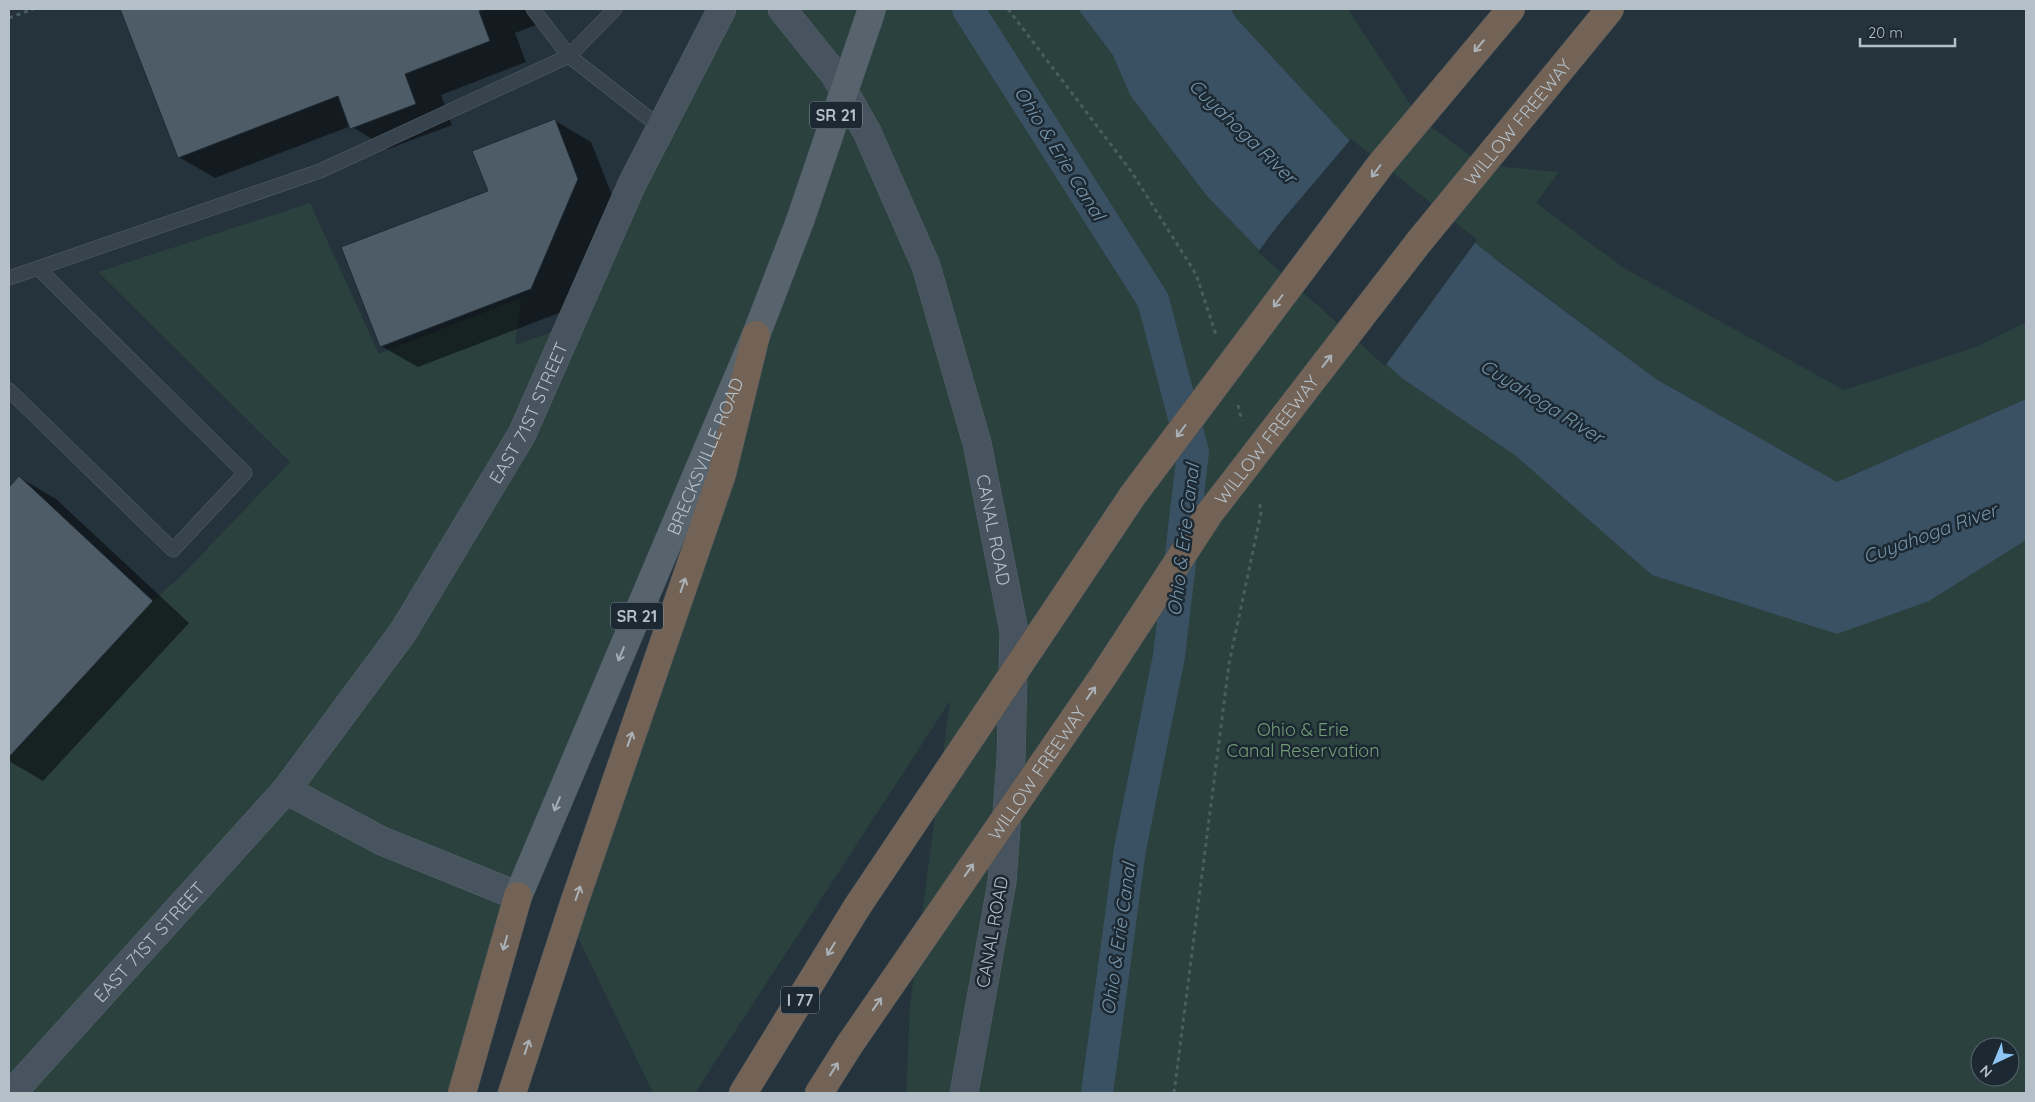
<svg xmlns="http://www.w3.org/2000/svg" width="2035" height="1102" font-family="Quicksand,sans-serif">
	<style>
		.green { fill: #2a413e; fill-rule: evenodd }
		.water { fill: #395163 }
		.pier { fill: #25333c }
		.shadow { fill: #0007 }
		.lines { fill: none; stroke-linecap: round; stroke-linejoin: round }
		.canal { stroke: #395163; stroke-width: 32 }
		.building { fill: #4e5c67; stroke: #1f2b34 }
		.lane-casing { stroke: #56626b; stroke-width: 15 }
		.secondary-casing { stroke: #56626b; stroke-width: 29 }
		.primary-casing { stroke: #445059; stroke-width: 29 }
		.highway-casing { stroke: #434f58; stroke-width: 29 }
		.path { stroke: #495e5d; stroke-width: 3; stroke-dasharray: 4 4; stroke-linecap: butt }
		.lane { stroke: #38444d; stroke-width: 14 }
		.secondary { stroke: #47545f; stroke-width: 28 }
		.primary { stroke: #57636d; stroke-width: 28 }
		.highway { stroke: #726356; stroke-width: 28 }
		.primary-bridge-casing { stroke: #445059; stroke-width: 29; stroke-linecap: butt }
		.highway-bridge-casing { stroke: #434f58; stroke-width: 29; stroke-linecap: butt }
		.primary-bridge { stroke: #57636d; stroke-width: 28 }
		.highway-bridge { stroke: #726356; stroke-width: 28 }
		.oneway { stroke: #aab1b7 }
		.oneway2 { stroke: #a1adb6 }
		.labels { text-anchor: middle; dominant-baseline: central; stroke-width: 5; stroke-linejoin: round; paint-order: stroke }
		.shield { fill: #1d2932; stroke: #87929b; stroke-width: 1 }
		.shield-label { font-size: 16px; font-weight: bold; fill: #b4bfc8 }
		.street-label { font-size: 18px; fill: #b4bfc8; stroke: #1d2932 }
		.park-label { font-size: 18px; fill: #739d76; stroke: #1d2932 }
		.water-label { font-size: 19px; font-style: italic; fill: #7695aa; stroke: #1d2932 }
	</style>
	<rect width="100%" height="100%" fill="#25333c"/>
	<!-- green -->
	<path class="green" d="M 722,9 L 1083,9 L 1350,141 L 1236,18 L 1231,9 L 1348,9 L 1419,118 L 1483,165 L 1559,172 L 1536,203 L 1624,268 L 1844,390 L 1976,347 L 2026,322 L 2026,399 L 1837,482 L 1656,379 L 1495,258 L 1403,379 L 1516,456 L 2026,540 L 2026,1093 L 906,1093 L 910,1005 L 950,701 L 695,1093 L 653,1093 L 569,919 L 755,340 L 518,896 L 462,1093 L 9,1093 L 9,757 L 153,601 L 185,572 L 290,462 L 98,272 L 310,203 L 379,354 L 521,298 L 515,345 L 569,326 ZM 1980,1047 L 2010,1047 L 2010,1077 L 1980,1077 Z"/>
	<!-- water -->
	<path class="water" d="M 1078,9 L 1231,9 L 1236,18 L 1350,141 L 1494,258 L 1656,379 L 1837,482 L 2026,399 L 2026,540 L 1929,601 L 1837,634 L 1652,575 L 1516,456 L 1403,379 L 1269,260 L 1207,196 L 1130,95 L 1113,55 Z"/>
	<!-- pier -->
	<path class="pier" d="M 1351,139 L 1477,240 L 1385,366 L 1258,252 L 1279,224 Z"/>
	<!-- shadow -->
	<path class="shadow" d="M 121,9 L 539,9 L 544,22 L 515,33 L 526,62 L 441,95 L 452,125 L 388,149 L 351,126 L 215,178 L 179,157 Z
		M 554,120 L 591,142 L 614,200 L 567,310 L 418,367 L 381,346 L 489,191 Z
		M 19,477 L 56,499 L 189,623 L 43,781 L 9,761 L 9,488 Z"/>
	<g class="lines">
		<!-- canal -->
		<path class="canal" d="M 968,9 L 1153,300 L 1193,452 L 1169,656 L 1130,849 L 1097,1093"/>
	</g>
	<!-- building -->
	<path class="building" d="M 120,9 L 486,9 L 479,11 L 490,41 L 405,74 L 416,104 L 350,129 L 338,96 L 178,158 Z
		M 555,119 L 578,179 L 531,289 L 380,347 L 341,247 L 488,191 L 472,151 Z
		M 19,476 L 153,601 L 9,757 L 9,487 Z"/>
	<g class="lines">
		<defs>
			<path id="lane" d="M 533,9 L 569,56 L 660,127
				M 9,278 L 320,171 L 569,56 L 615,9
				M 9,390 L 173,550 L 245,473 L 38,268"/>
			<g id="secondary">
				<path id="s1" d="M 782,9 L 835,75 L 868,134 L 926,266 L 977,443 L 1014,631 L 1011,759 L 1002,882 L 964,1093"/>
				<path d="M 286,790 L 382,841 L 518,896"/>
				<path id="s2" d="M 12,1093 L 286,790 L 403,632 L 522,434 L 632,184 L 722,9"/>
			</g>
			<g id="primary">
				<path id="s3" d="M 518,896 L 756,335 L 800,221"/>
			</g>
			<path id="highway" d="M 462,1093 L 518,896
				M 512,1093 L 574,903 L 722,474 L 756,335
				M 743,1093 L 857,907
				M 819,1093 L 850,1044"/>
		</defs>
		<!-- lane casing -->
		<use href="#lane" class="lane-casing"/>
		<!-- secondary casing -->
		<use href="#secondary" class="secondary-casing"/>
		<!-- primary casing -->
		<use href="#primary" class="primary-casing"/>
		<!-- highway casing -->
		<use href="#highway" class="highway-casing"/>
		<!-- path -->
		<path class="path" d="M 1008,9 L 1131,171 L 1196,274 L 1216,335
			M 9,18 L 33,9
			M 1238,405 L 1242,421
			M 1174,1093 L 1229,664 L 1261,513 L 1259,500"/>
		<!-- lane -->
		<use href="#lane" class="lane"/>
		<!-- secondary -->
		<use href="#secondary" class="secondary"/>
		<!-- primary -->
		<use href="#primary" class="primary"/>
		<!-- highway -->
		<use href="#highway" class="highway"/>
		<defs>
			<path id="primary-bridge" d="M 800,221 L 872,9"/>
			<g id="highway-bridge">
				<path d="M 857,907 L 1133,495 L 1381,164 L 1511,9"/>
				<path id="s4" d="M 850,1044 L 1104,675 L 1209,514 L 1418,243 L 1610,9"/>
			</g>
		</defs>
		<!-- primary-bridge casing -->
		<use href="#primary-bridge" class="primary-bridge-casing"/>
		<!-- highway-bridge casing -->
		<use href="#highway-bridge" class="highway-bridge-casing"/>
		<!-- primary-bridge -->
		<use href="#primary-bridge" class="primary-bridge"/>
		<!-- highway-bridge -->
		<use href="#highway-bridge" class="highway-bridge"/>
	</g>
	<!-- one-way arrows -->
	<defs><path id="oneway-shaft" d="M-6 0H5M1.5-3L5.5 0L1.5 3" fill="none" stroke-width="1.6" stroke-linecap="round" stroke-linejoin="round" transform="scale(1.25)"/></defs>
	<g class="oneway">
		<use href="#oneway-shaft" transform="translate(1479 46) rotate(130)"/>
		<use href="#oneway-shaft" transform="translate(1376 171) rotate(127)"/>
		<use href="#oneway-shaft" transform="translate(1278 301) rotate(127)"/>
		<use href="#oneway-shaft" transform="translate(1327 361) rotate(-52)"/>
		<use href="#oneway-shaft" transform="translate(1181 431) rotate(127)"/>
		<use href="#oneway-shaft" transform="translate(683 585) rotate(-71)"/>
		<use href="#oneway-shaft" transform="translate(1091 693) rotate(-55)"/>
		<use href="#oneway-shaft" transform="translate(630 739) rotate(-71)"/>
		<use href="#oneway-shaft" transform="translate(969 870) rotate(-55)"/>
		<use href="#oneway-shaft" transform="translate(578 893) rotate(-71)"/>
		<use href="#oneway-shaft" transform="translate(505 943) rotate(106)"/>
		<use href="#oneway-shaft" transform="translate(831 949) rotate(121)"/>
		<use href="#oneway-shaft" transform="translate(877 1004) rotate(-55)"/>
		<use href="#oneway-shaft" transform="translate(527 1047) rotate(-72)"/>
		<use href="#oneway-shaft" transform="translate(834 1069) rotate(-58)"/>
	</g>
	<g class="oneway2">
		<use href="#oneway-shaft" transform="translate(621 654) rotate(113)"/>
		<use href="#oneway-shaft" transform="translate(557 804) rotate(113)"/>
	</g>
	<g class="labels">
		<!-- shield labels -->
		<g class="shield">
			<rect x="810" y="101.5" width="52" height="27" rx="4"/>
			<rect x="611" y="602.5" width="52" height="27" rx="4"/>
			<rect x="781" y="986.5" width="38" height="27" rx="4"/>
		</g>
		<g class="shield-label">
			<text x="836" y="115">SR 21</text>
			<text x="637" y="616">SR 21</text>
			<text x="800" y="1000">I 77</text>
		</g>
		<!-- street labels -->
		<g class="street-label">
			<text stroke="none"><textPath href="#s4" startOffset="1139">WILLOW FREEWAY</textPath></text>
			<text stroke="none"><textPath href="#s2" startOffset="858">EAST 71ST STREET</textPath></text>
			<text stroke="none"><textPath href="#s4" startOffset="734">WILLOW FREEWAY</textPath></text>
			<text stroke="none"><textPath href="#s3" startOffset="478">BRECKSVILLE ROAD</textPath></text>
			<text stroke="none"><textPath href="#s1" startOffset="569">CANAL ROAD</textPath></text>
			<text stroke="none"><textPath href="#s4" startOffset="329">WILLOW FREEWAY</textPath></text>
			<text transform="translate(992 932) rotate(-80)">CANAL ROAD</text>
			<text stroke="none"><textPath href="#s2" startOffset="204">EAST 71ST STREET</textPath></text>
		</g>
		<!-- park labels -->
		<g class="park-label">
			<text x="1303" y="729">Ohio &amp; Erie<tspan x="1303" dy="21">Canal Reservation</tspan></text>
		</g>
		<!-- water labels -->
		<g class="water-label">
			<text transform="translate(1243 131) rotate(44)">Cuyahoga River</text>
			<text transform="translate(1060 153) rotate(58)">Ohio &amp; Erie Canal</text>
			<text transform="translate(1542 401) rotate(32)">Cuyahoga River</text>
			<text transform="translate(1930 533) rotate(-20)">Cuyahoga River</text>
			<text transform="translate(1183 540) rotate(-83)">Ohio &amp; Erie Canal</text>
			<text transform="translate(1118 939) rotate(-82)">Ohio &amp; Erie Canal</text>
		</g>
	</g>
	<!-- border -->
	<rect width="2035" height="1102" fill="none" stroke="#b4bfc8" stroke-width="20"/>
	<!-- north arrow -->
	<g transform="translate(1995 1062) rotate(224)"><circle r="24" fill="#1d2932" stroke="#59656e"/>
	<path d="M0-4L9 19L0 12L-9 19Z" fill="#8dc5f4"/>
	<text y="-8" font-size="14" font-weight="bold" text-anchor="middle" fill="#b4bfc8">N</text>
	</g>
	<!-- scale -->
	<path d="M1860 38v8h95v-8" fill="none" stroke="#b4bfc8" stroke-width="2.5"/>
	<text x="1868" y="38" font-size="15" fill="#b4bfc8" stroke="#1d2932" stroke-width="4" paint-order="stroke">20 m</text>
</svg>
